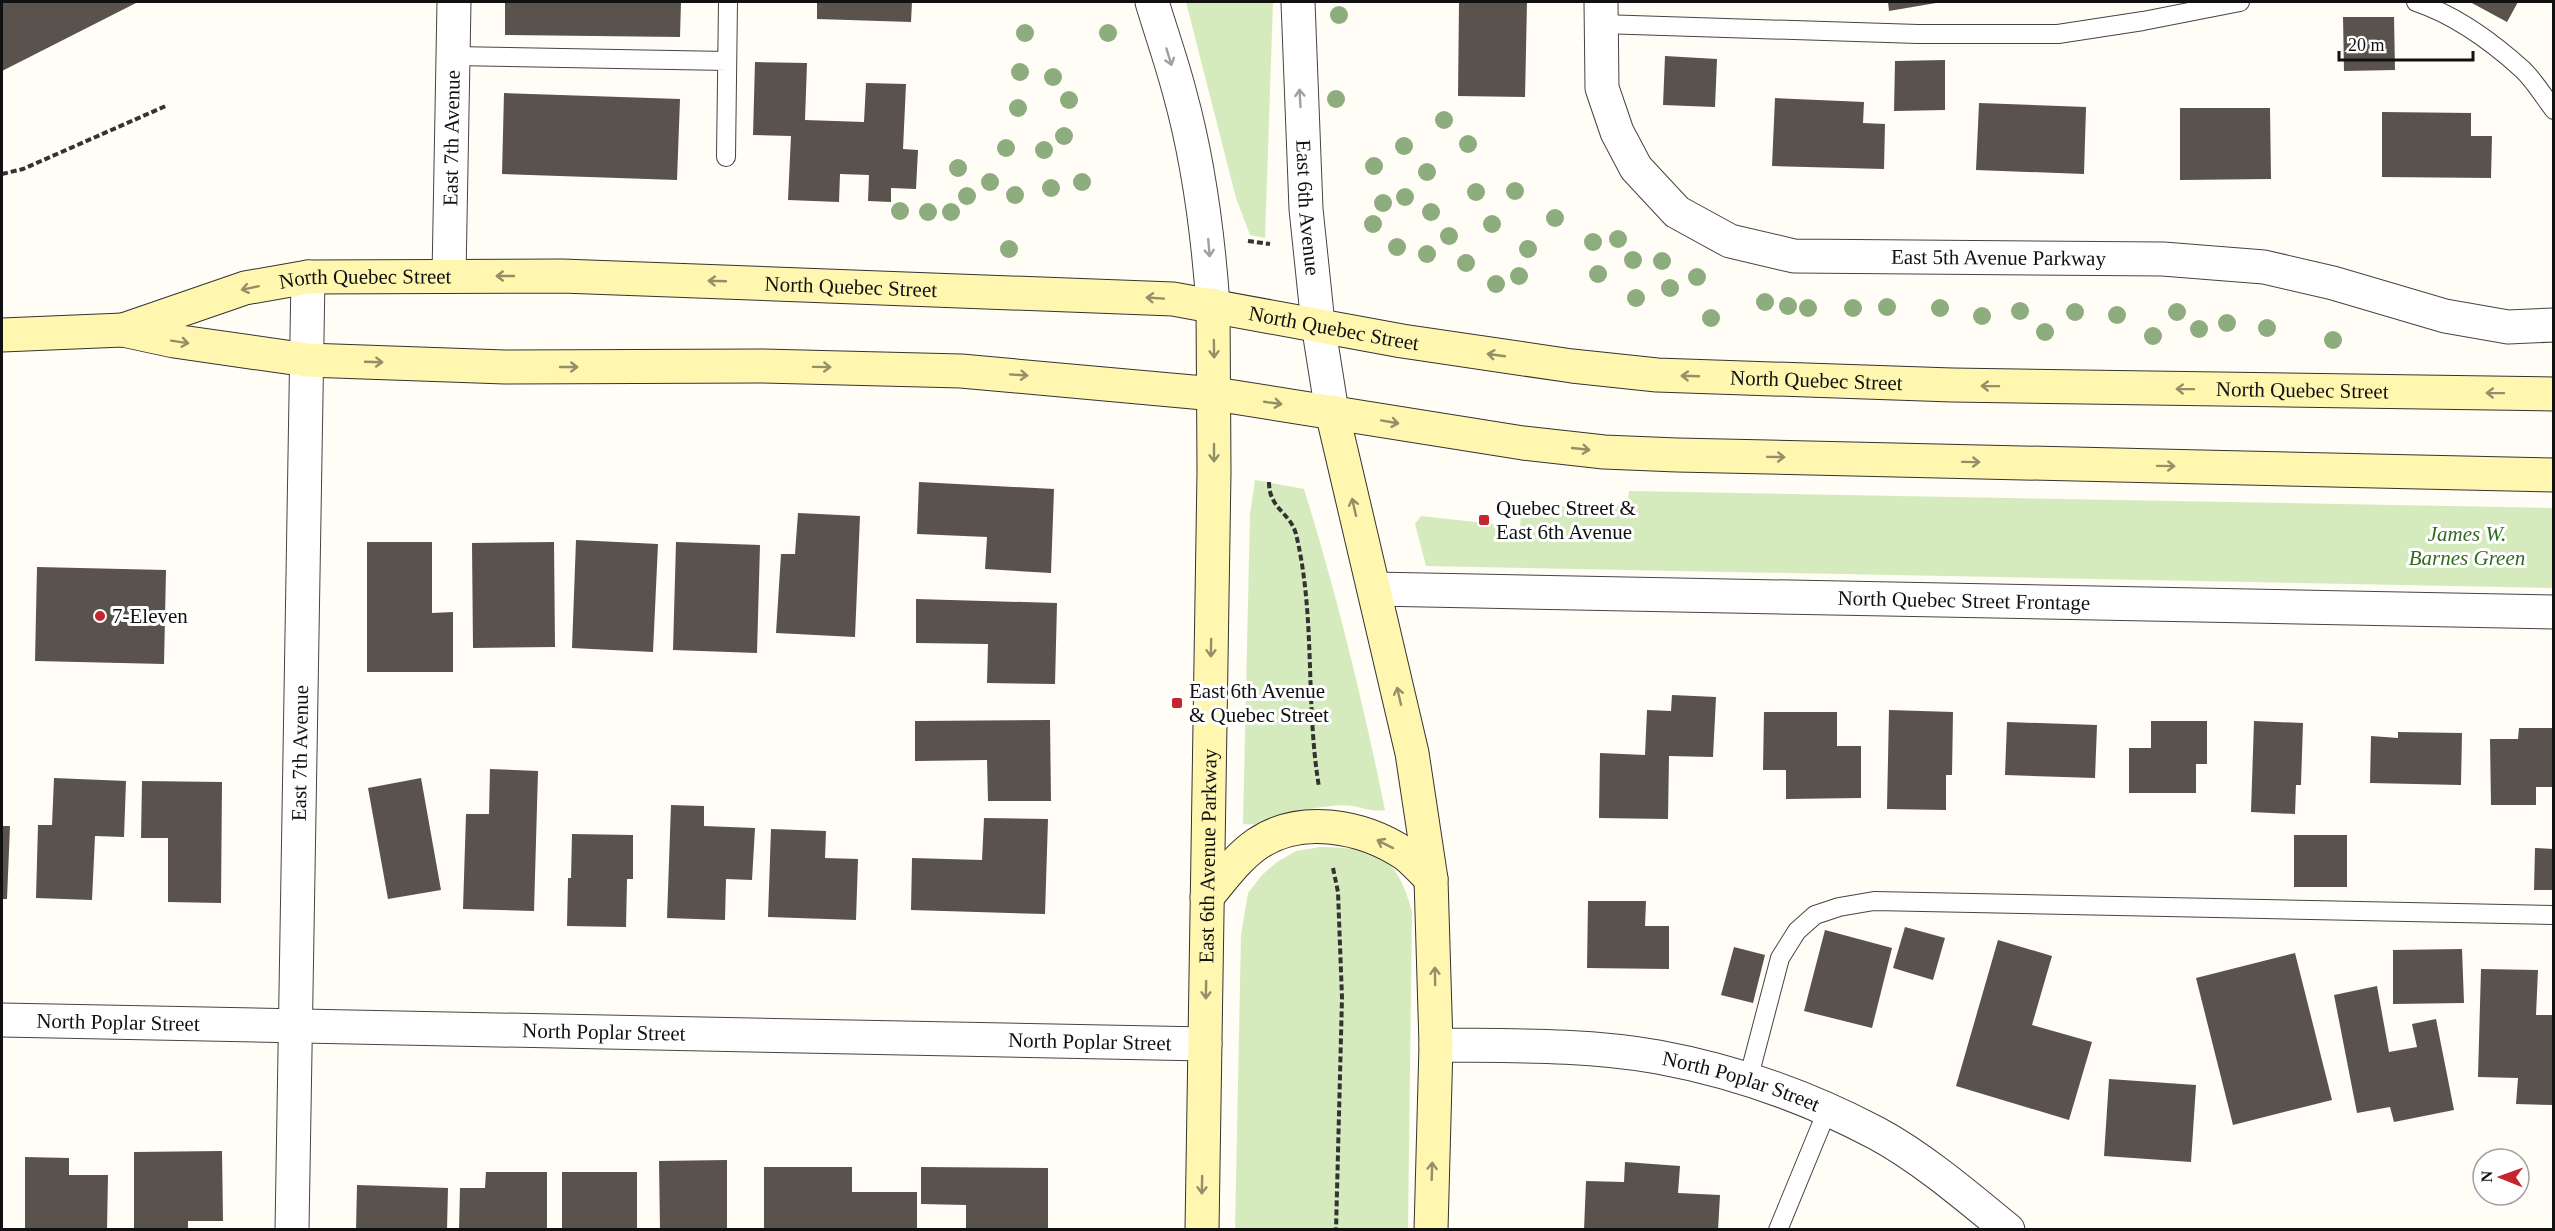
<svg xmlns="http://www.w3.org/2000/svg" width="2555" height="1231" font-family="Georgia,serif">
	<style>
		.green { fill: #d5ebbd }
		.building { fill: #5a524d }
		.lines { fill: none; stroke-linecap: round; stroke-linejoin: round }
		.service-casing { stroke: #444; stroke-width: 20 }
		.minor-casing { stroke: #444; stroke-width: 35 }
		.tertiary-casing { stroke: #444; stroke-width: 35 }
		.secondary-casing { stroke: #333; stroke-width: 35 }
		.path { stroke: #333; stroke-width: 4; stroke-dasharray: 6 3; stroke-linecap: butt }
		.service { stroke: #fff; stroke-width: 18 }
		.minor { stroke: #fff; stroke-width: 33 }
		.tertiary { stroke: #fff; stroke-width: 33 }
		.secondary { stroke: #fff6b0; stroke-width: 33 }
		.tree { fill: #8dad7f }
		.oneway { stroke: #a0a0a0 }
		.oneway2 { stroke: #948f68 }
		.poi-dot { fill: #c4262e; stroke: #fff; stroke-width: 2 }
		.labels { text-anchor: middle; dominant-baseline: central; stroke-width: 6; stroke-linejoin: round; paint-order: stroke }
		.street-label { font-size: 21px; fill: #111; stroke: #fff }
		.poi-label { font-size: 21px; fill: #111; stroke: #fff; text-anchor: start }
		.park-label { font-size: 21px; font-style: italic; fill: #2f6b1f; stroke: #fff }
	</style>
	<rect width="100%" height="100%" fill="#fffdf5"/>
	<!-- green -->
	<path class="green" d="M 1186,2 L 1273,2 L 1265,238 L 1250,235 L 1236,198 Z
		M 1255,480 L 1304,489 C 1337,595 1363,702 1385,810 C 1372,812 1365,808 1353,806 C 1341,804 1327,806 1316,808 C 1291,812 1268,827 1243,824 L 1250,514 Z
		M 1629,491 L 2553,508 L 2553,588 L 1426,566 L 1415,524 L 1421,516 L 1520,527 L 1521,514 L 1555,506 L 1627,506 Z
		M 1320,847 C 1378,848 1396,854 1412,911 L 1408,1229 L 1235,1230 L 1241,935 L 1248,893 L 1262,875 L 1277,862 L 1296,851 Z"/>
	<!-- building -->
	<path class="building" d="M 2,2 L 138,2 L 2,71 Z
		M 505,2 L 681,2 L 680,37 L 505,35 Z
		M 817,2 L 912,2 L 911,22 L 817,19 Z
		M 1459,2 L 1527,2 L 1525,97 L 1458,96 Z
		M 1888,2 L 1936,2 L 1936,3 L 1889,11 Z
		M 2470,2 L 2518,2 L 2507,22 Z
		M 2343,17 L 2394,17 L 2395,70 L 2344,71 Z
		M 1665,56 L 1717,59 L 1715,107 L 1663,105 Z
		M 1945,60 L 1945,110 L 1894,111 L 1895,61 Z
		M 755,62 L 807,63 L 805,120 L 864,122 L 866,83 L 906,84 L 903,149 L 918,150 L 916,189 L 891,188 L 891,202 L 868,201 L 869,175 L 840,174 L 839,202 L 788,200 L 791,136 L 753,135 Z
		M 504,93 L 680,99 L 677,180 L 502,174 Z
		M 1775,98 L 1864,102 L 1863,123 L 1885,124 L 1884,169 L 1772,166 Z
		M 1979,103 L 2086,107 L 2084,174 L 1976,170 Z
		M 2180,108 L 2270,108 L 2271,179 L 2180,180 Z
		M 2382,112 L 2471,113 L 2471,136 L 2492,136 L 2491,178 L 2382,177 Z
		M 919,482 L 1054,489 L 1051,573 L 985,569 L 987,537 L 917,534 Z
		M 798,513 L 860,516 L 855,637 L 776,633 L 781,554 L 795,554 Z
		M 576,540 L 658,544 L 653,652 L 572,648 Z
		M 367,542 L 432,542 L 432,613 L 453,612 L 453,672 L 367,672 Z
		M 554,542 L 555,647 L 473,648 L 472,543 Z
		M 676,542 L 760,545 L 757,653 L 673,650 Z
		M 37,567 L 166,570 L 164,664 L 35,661 Z
		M 916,599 L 1057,603 L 1055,684 L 987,683 L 988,644 L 916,643 Z
		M 1672,695 L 1716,697 L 1713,757 L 1669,756 L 1668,819 L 1599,818 L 1600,753 L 1645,755 L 1647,710 L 1671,711 Z
		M 1889,710 L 1953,712 L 1952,775 L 1946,775 L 1946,810 L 1887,809 Z
		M 1764,712 L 1837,712 L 1837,746 L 1861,746 L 1861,798 L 1786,799 L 1786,770 L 1763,770 Z
		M 1050,720 L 1051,801 L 988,801 L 987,760 L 915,761 L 915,721 Z
		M 2151,721 L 2207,721 L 2207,764 L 2196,764 L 2196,793 L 2129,793 L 2129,748 L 2151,748 Z
		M 2254,721 L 2303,723 L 2301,785 L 2296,785 L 2295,814 L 2251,812 Z
		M 2007,722 L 2097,725 L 2095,778 L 2005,775 Z
		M 2519,728 L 2554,728 L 2554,787 L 2536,787 L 2536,805 L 2491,805 L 2490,739 L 2518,739 Z
		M 2398,732 L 2462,733 L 2461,785 L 2370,783 L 2371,736 L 2398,738 Z
		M 490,769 L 538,771 L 534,911 L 463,909 L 466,814 L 489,814 Z
		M 54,778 L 126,781 L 124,837 L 95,836 L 92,900 L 36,898 L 38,825 L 52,825 Z
		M 421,778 L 441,890 L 388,899 L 368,788 Z
		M 142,781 L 222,782 L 221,903 L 168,902 L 168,838 L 141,838 Z
		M 671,805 L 704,806 L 704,826 L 755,828 L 752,880 L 726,879 L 725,920 L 667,918 Z
		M 984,818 L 1048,819 L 1045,914 L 911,910 L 912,858 L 982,860 Z
		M 2,826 L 10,826 L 7,899 L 2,899 Z
		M 771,829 L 826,831 L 825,858 L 858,859 L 856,920 L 768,917 Z
		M 572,834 L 633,835 L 633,879 L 627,879 L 626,927 L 567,926 L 568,878 L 571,878 Z
		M 2294,835 L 2347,835 L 2347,887 L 2294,887 Z
		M 2535,848 L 2554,849 L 2554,890 L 2534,890 Z
		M 1588,901 L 1646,901 L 1645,926 L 1669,926 L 1669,969 L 1587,968 Z
		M 1905,927 L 1945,938 L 1933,980 L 1893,968 Z
		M 1825,930 L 1892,948 L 1872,1028 L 1804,1011 Z
		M 1998,940 L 2052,956 L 2032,1025 L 2092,1042 L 2069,1120 L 1956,1086 Z
		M 1734,947 L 1765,955 L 1753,1003 L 1721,995 Z
		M 2462,949 L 2464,1003 L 2393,1004 L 2393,950 Z
		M 2295,953 L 2332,1100 L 2233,1125 L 2196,978 Z
		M 2481,969 L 2538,970 L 2536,1015 L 2554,1015 L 2554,1105 L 2516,1104 L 2518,1078 L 2478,1077 Z
		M 2377,986 L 2389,1052 L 2417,1047 L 2412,1024 L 2436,1019 L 2454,1110 L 2394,1122 L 2390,1107 L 2357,1113 L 2334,995 Z
		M 2109,1079 L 2196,1085 L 2191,1162 L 2104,1156 Z
		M 222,1151 L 223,1221 L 188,1221 L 188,1230 L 134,1230 L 134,1152 Z
		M 25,1157 L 69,1158 L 69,1175 L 108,1175 L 107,1230 L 25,1230 Z
		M 727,1160 L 727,1230 L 660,1230 L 659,1161 Z
		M 1625,1162 L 1680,1166 L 1678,1193 L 1720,1195 L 1718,1230 L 1584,1230 L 1586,1181 L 1624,1182 Z
		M 764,1167 L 852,1167 L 852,1192 L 917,1192 L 917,1230 L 764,1230 Z
		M 921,1167 L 1048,1168 L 1048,1230 L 966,1230 L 966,1205 L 921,1204 Z
		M 486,1172 L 547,1172 L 547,1230 L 459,1230 L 460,1188 L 485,1188 Z
		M 562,1172 L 637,1172 L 637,1230 L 562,1230 Z
		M 357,1185 L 448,1188 L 447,1230 L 356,1230 Z"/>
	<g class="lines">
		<defs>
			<path id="service" d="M 2416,2 C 2455,15 2491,41 2522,69 C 2534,80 2544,97 2554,110
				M 1601,24 L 1918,34 L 2058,34 L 2143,21 L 2240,2
				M 453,56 L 727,61
				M 726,157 L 728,2
				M 1748,1080 L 1780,958 L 1797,931 L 1815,915 L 1839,907 L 1874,901 L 2554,915
				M 1778,1230 L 1827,1111"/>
			<g id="minor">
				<path id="s1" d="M 1601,2 L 1602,88 L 1617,132 L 1636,168 L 1677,212 L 1730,241 L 1794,256 L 2163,259 L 2264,267 L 2333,283 L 2445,316 L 2508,327 L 2554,325"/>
				<path id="s2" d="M 449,276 L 454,2"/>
				<path id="s3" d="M 1374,589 L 2554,612"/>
				<path id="s4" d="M 2,1020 L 1205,1044"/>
				<path id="s5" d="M 1436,1045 C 1510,1046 1585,1044 1658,1057 C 1734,1071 1808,1097 1876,1133 C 1921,1157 1968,1197 2008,1230"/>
				<path id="s6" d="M 292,1230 L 308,277"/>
			</g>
			<g id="tertiary">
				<path d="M 1152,2 C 1161,32 1172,63 1180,94 C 1199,163 1208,234 1213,305"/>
				<path id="s7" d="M 1298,2 L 1306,209 L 1318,324 L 1332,412"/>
			</g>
			<g id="secondary">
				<path id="s8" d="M 123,330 L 245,288 L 308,277 L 562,276 L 1173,299 L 1402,341 L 1572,366 L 1657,375 L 1952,385 L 2554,394"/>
				<path d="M 2,335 L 123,330 L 174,341 L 307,360 L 505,367 L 763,366 L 961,371 L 1215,394 L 1523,443 L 1604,452 L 1677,455 L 2554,475"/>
				<path d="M 1332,412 L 1412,753 L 1431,879 L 1436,1045 L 1431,1230"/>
				<path d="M 1207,897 C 1223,878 1237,858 1257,844 C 1301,814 1363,826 1405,854 C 1414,861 1423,871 1431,879"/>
				<path id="s9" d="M 1202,1230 L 1214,472 L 1213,305"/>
			</g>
		</defs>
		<!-- service casing -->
		<use href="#service" class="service-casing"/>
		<!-- minor casing -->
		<use href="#minor" class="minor-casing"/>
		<!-- tertiary casing -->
		<use href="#tertiary" class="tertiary-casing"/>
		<!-- secondary casing -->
		<use href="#secondary" class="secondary-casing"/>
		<!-- path -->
		<path class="path" d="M 2,174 L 23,169 L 168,105
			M 1248,241 L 1270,244
			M 1269,482 C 1269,509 1290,512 1296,534 C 1316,617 1305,703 1319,787
			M 1333,868 L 1338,892 L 1342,998 L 1336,1230"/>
		<!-- service -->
		<use href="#service" class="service"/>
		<!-- minor -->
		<use href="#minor" class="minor"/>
		<!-- tertiary -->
		<use href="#tertiary" class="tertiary"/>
		<!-- secondary -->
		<use href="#secondary" class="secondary"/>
	</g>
	<!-- trees -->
	<g class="tree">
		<circle cx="1339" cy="15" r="9"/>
		<circle cx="1025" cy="33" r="9"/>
		<circle cx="1108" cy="33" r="9"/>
		<circle cx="1020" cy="72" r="9"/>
		<circle cx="1053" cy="77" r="9"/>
		<circle cx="1336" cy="99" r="9"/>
		<circle cx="1069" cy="100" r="9"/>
		<circle cx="1018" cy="108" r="9"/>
		<circle cx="1444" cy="120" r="9"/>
		<circle cx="1064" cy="136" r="9"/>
		<circle cx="1468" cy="144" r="9"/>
		<circle cx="1404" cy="146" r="9"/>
		<circle cx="1006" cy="148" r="9"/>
		<circle cx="1044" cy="150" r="9"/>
		<circle cx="1374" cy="166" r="9"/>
		<circle cx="958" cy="168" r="9"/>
		<circle cx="1427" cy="172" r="9"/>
		<circle cx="990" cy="182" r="9"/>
		<circle cx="1082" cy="182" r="9"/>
		<circle cx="1051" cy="188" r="9"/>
		<circle cx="1515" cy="191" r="9"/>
		<circle cx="1476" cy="192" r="9"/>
		<circle cx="1015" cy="195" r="9"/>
		<circle cx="967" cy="196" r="9"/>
		<circle cx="1405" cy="197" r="9"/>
		<circle cx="1383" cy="203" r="9"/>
		<circle cx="900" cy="211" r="9"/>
		<circle cx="928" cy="212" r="9"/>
		<circle cx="951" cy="212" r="9"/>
		<circle cx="1431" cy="212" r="9"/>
		<circle cx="1555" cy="218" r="9"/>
		<circle cx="1373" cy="224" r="9"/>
		<circle cx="1492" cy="224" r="9"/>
		<circle cx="1449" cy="236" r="9"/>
		<circle cx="1618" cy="239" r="9"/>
		<circle cx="1593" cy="242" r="9"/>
		<circle cx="1397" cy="247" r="9"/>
		<circle cx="1009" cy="249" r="9"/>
		<circle cx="1528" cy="249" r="9"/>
		<circle cx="1427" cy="254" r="9"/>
		<circle cx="1633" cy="260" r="9"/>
		<circle cx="1662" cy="261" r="9"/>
		<circle cx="1466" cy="263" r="9"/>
		<circle cx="1598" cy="274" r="9"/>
		<circle cx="1519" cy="276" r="9"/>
		<circle cx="1697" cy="277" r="9"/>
		<circle cx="1496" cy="284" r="9"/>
		<circle cx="1670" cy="288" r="9"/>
		<circle cx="1636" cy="298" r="9"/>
		<circle cx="1765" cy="302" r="9"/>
		<circle cx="1788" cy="306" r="9"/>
		<circle cx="1887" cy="307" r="9"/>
		<circle cx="1808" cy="308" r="9"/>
		<circle cx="1853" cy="308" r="9"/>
		<circle cx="1940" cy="308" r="9"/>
		<circle cx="2020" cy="311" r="9"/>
		<circle cx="2075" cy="312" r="9"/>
		<circle cx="2177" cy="312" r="9"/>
		<circle cx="2117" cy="315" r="9"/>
		<circle cx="1982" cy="316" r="9"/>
		<circle cx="1711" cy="318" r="9"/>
		<circle cx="2227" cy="323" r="9"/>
		<circle cx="2267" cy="328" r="9"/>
		<circle cx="2199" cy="329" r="9"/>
		<circle cx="2045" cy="332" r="9"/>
		<circle cx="2153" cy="336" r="9"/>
		<circle cx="2333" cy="340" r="9"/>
	</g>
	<!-- one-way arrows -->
	<defs><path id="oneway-shaft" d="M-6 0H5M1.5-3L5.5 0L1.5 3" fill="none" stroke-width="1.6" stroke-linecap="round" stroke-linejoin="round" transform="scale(1.5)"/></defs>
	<g class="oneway">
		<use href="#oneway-shaft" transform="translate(1169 57) rotate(73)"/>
		<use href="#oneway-shaft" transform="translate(1300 98) rotate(-93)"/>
		<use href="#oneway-shaft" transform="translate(1209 248) rotate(85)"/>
	</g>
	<g class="oneway2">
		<use href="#oneway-shaft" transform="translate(505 276) rotate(180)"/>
		<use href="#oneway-shaft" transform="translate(717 281) rotate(-178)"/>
		<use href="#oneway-shaft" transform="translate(250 288) rotate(168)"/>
		<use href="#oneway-shaft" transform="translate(1155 298) rotate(-176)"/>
		<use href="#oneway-shaft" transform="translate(180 342) rotate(9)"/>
		<use href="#oneway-shaft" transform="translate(1214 349) rotate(89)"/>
		<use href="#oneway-shaft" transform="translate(1496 355) rotate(-172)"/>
		<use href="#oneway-shaft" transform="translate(374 362) rotate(2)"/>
		<use href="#oneway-shaft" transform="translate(569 367)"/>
		<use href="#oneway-shaft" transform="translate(822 367) rotate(1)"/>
		<use href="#oneway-shaft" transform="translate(1019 375) rotate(4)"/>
		<use href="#oneway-shaft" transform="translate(1690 376) rotate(-178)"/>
		<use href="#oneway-shaft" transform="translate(1990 386) rotate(-179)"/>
		<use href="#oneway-shaft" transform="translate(2185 389) rotate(-179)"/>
		<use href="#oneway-shaft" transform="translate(2495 393) rotate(-179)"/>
		<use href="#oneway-shaft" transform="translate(1273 403) rotate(8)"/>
		<use href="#oneway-shaft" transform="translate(1390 422) rotate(10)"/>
		<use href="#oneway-shaft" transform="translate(1581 449) rotate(6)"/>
		<use href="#oneway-shaft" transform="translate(1214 453) rotate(90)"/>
		<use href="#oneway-shaft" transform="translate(1776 457) rotate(1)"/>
		<use href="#oneway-shaft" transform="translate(1971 462) rotate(1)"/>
		<use href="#oneway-shaft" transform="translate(2166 466) rotate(1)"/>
		<use href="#oneway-shaft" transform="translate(1354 507) rotate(-103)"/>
		<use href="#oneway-shaft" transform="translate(1211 648) rotate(91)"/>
		<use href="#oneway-shaft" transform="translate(1399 696) rotate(-103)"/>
		<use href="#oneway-shaft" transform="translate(1385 844) rotate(-153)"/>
		<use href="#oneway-shaft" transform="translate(1435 976) rotate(-91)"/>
		<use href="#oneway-shaft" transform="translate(1206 990) rotate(91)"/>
		<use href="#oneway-shaft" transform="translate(1432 1171) rotate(-88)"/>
		<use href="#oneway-shaft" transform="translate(1202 1185) rotate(91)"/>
	</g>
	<!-- markers -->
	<g class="poi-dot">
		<rect x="1478" y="514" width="12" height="12" rx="3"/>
		<circle cx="100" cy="616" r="6"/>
		<rect x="1171" y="697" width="12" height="12" rx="3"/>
	</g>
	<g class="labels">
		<!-- street labels -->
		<g class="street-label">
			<text stroke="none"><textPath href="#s2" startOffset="138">East 7th Avenue</textPath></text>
			<text stroke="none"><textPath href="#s7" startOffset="206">East 6th Avenue</textPath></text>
			<text stroke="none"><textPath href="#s1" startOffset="564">East 5th Avenue Parkway</textPath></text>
			<text stroke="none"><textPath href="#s8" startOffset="250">North Quebec Street</textPath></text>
			<text stroke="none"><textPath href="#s8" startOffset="736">North Quebec Street</textPath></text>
			<text stroke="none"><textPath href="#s8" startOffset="1222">North Quebec Street</textPath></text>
			<text stroke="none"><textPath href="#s8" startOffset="1708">North Quebec Street</textPath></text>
			<text stroke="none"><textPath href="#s8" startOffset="2194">North Quebec Street</textPath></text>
			<text stroke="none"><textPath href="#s3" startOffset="590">North Quebec Street Frontage</textPath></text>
			<text stroke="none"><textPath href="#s6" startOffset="477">East 7th Avenue</textPath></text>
			<text stroke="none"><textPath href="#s9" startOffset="374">East 6th Avenue Parkway</textPath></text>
			<text stroke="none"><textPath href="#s4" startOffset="116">North Poplar Street</textPath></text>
			<text stroke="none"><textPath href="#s4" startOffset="602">North Poplar Street</textPath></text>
			<text stroke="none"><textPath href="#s4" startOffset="1088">North Poplar Street</textPath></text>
			<text stroke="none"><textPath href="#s5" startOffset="309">North Poplar Street</textPath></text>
		</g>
		<!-- poi labels -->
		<g class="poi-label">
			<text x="1496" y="508">Quebec Street &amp;<tspan x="1496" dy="24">East 6th Avenue</tspan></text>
			<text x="112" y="616">7-Eleven</text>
			<text x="1189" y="691">East 6th Avenue<tspan x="1189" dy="24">&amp; Quebec Street</tspan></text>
		</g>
		<!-- park labels -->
		<g class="park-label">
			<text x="2467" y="534">James W.<tspan x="2467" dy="24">Barnes Green</tspan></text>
		</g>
	</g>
	<!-- border -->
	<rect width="2555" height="1231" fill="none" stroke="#111111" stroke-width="6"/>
	<!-- north arrow -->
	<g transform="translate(2501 1177) rotate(271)"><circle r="28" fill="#ffffff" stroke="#a0a0a0" stroke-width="1.5"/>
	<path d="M0-4.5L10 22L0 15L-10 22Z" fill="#c4262e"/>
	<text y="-9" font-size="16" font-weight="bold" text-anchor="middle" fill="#111111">N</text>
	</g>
	<!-- scale -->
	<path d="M2339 51v9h134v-9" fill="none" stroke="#111111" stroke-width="3"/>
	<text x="2348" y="51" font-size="18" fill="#111111" stroke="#ffffff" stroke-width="4.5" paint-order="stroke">20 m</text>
</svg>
